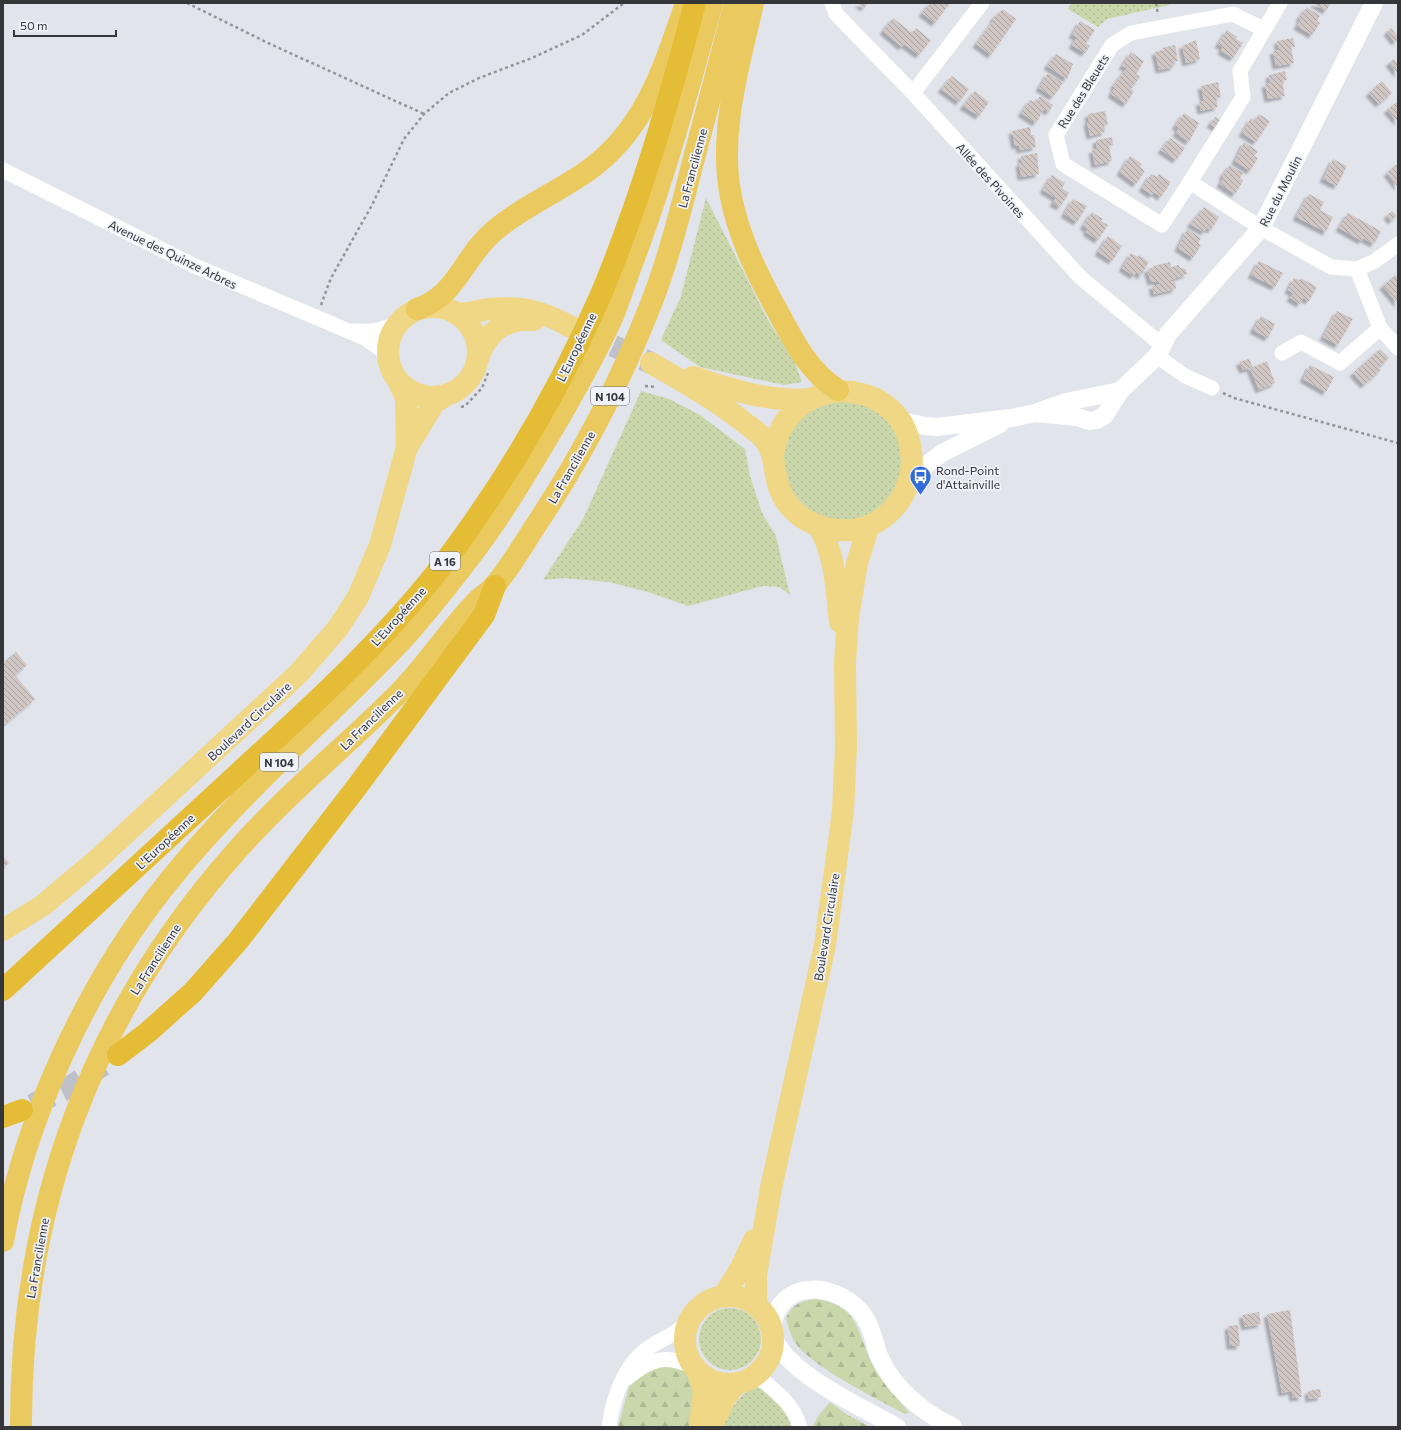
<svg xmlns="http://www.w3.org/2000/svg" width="1401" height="1430" font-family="Commissioner,sans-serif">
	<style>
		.grass { fill: url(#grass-dots) }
		.forest { fill: url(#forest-firs) }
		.building { fill: url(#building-back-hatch); filter: url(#shadow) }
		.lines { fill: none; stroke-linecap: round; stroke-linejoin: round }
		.primary-tunnel { stroke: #bfc1c8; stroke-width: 22; stroke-dasharray: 22 11; stroke-linecap: butt }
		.motorway-tunnel { stroke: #bfc1c8; stroke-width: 22; stroke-dasharray: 22 11; stroke-linecap: butt }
		.path { stroke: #93949a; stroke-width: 2.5; stroke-dasharray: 3 3; stroke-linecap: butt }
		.minor { stroke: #fff; stroke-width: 15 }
		.tertiary { stroke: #fff; stroke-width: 18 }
		.primary { stroke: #efd786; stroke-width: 22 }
		.trunk { stroke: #eaca5e; stroke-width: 22 }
		.motorway { stroke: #e4bc36; stroke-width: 22 }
		.labels { text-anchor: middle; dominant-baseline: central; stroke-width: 3.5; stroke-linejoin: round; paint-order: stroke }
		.shield { fill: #f0f2fa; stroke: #6d6e73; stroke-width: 1 }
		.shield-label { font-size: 11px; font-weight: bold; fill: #353639 }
		.street-label { font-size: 12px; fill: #353639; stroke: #f0f2fa }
		.poi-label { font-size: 12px; fill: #353639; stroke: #f0f2fa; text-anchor: start }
	</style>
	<defs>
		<pattern id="grass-dots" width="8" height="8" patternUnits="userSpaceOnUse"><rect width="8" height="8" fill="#c9d7ab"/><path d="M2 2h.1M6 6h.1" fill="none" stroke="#adb994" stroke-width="1.8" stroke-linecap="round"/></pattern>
		<pattern id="forest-firs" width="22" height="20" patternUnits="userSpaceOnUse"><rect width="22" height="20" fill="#c9d7ab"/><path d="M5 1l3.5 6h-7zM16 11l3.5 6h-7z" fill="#adb994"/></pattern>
		<pattern id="building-back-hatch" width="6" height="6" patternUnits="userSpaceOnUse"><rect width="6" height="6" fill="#d0c7c5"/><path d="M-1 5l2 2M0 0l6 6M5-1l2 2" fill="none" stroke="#aaa2a1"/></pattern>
		<filter id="shadow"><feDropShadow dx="-3.5" dy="3.5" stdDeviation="1" flood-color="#0004"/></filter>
	</defs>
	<rect width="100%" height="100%" fill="#e2e4ec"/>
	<!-- grass -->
	<path class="grass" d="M 1072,3 L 1169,3 L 1169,5 L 1107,19 L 1098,27 L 1068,9 Z
		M 706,198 L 768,320 L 795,363 L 802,382 L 784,385 L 700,367 L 661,340 L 681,296 Z
		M 641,391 L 669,399 L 700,415 L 745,449 L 750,476 L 762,513 L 776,536 L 790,595 L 779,587 L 763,586 L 688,606 L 648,592 L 609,582 L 563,578 L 543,580 L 583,519 Z
		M783 460a60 60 0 1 1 120 0a60 60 0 1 1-120 0Z
		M699 1339a31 31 0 1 1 62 0a31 31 0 1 1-62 0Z
		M 756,1387 C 774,1393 789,1408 791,1427 L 721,1427 C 731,1411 738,1393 756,1387 Z"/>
	<!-- forest -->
	<path class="forest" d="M 815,1299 C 862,1305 856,1335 875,1369 C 884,1385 898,1398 909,1413 L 905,1414 C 877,1399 810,1366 794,1341 C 790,1334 788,1325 786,1318 C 793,1304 801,1301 815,1299 Z
		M 662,1365 C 668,1367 675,1367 681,1369 C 704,1378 692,1410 689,1427 L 618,1427 L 629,1387 L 639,1376 Z
		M 830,1402 L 846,1414 L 870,1427 L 812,1427 L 819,1415 Z"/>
	<!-- building -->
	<path class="building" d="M 858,3 L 868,3 L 864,8 Z
		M 930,3 L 950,3 L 935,23 L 922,13 Z
		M 1313,3 L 1331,3 L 1326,11 Z
		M 1307,7 L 1320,16 L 1317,21 L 1320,23 L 1312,35 L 1297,26 L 1301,19 L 1299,18 Z
		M 1003,9 L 1016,19 L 991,55 L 976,44 L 994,20 L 993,18 Z
		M 893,18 L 912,33 L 916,28 L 931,40 L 919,55 L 904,44 L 902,47 L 883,31 Z
		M 1080,21 L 1095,30 L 1086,43 L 1090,46 L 1085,53 L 1072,45 L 1077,37 L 1072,35 Z
		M 1391,28 L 1398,37 L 1398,39 L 1395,42 L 1387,32 Z
		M 1227,30 L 1237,37 L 1236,39 L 1243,43 L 1233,58 L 1221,51 L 1223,47 L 1218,44 Z
		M 1293,38 L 1295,47 L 1291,47 L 1294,63 L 1276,66 L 1273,51 L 1279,50 L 1277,41 Z
		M 1196,40 L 1200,59 L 1186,63 L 1182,46 Z
		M 1175,45 L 1178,61 L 1173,62 L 1174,67 L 1159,70 L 1155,52 L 1163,50 L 1162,48 Z
		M 1131,52 L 1144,61 L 1136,74 L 1140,77 L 1131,89 L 1134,91 L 1126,104 L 1111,94 L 1115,87 L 1113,86 L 1127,68 L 1122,66 Z
		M 1056,54 L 1073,64 L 1067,79 L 1047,66 Z
		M 1394,59 L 1398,64 L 1398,74 L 1389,63 Z
		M 1285,71 L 1287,80 L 1282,81 L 1285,96 L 1268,99 L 1265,84 L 1270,83 L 1269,75 Z
		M 1048,73 L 1063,83 L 1053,97 L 1039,88 Z
		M 952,76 L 969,89 L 959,102 L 941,89 Z
		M 1382,81 L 1392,93 L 1379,104 L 1369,93 Z
		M 1218,82 L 1221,97 L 1216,99 L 1218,107 L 1201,111 L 1199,102 L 1204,101 L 1201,86 Z
		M 975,91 L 989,102 L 979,116 L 963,106 Z
		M 1040,96 L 1053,105 L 1049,112 L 1044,109 L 1036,123 L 1021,113 L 1030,100 L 1035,103 Z
		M 1398,101 L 1398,122 L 1387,110 Z
		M 1105,111 L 1108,125 L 1104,126 L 1105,132 L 1090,136 L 1087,122 L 1089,122 L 1088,114 Z
		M 1184,113 L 1199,123 L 1189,142 L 1176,133 L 1179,128 L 1175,126 Z
		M 1259,114 L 1270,121 L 1256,142 L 1242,133 L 1251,118 L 1254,121 Z
		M 1215,117 L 1221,121 L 1216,128 L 1210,124 Z
		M 1030,127 L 1031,135 L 1034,135 L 1036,147 L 1020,150 L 1019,145 L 1015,146 L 1012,131 Z
		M 1112,137 L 1113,145 L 1109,146 L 1112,161 L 1095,165 L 1092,150 L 1097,149 L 1096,140 Z
		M 1170,138 L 1185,148 L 1176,160 L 1161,150 Z
		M 1244,142 L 1258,151 L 1254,156 L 1258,158 L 1250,171 L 1235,161 Z
		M 1037,153 L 1039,174 L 1021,177 L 1019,163 L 1022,163 L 1021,156 Z
		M 1130,156 L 1142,164 L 1140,167 L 1145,171 L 1136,184 L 1120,172 Z
		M 1333,159 L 1347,166 L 1337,186 L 1323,179 Z
		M 1398,163 L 1398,187 L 1387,173 Z
		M 1230,165 L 1243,173 L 1240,178 L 1243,181 L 1235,194 L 1220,184 L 1224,177 L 1222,176 Z
		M 1151,174 L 1157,177 L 1159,174 L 1171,182 L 1161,197 L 1154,192 L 1152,195 L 1142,188 Z
		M 1052,175 L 1065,183 L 1062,188 L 1069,193 L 1060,207 L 1053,203 L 1056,198 L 1043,190 Z
		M 1309,194 L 1324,202 L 1320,210 L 1333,217 L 1326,232 L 1296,217 Z
		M 1073,199 L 1087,206 L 1077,222 L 1064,214 Z
		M 1204,207 L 1219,217 L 1211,230 L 1207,228 L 1204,232 L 1190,224 Z
		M 1392,211 L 1397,216 L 1391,221 L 1387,215 Z
		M 1092,212 L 1103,219 L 1101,221 L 1108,225 L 1098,240 L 1086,232 L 1088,229 L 1083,226 Z
		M 1348,213 L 1381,231 L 1374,244 L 1363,238 L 1362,241 L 1339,228 Z
		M 1187,229 L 1201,238 L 1198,243 L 1201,245 L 1193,258 L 1178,248 Z
		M 1108,236 L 1122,246 L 1112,261 L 1098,252 Z
		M 1131,253 L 1138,257 L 1139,255 L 1149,262 L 1141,276 L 1136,272 L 1134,276 L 1122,268 Z
		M 1259,261 L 1283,273 L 1275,287 L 1251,275 Z
		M 1170,262 L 1171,267 L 1179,265 L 1180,268 L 1186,269 L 1187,274 L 1171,280 L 1171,282 L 1175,281 L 1176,289 L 1154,294 L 1152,286 L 1161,284 L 1160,283 L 1157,283 L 1157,281 L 1151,282 L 1147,269 L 1154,268 L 1153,266 Z
		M 1395,275 L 1398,278 L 1398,304 L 1383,286 Z
		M 1294,278 L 1300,280 L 1301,278 L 1317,287 L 1309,301 L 1303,298 L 1300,304 L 1290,298 L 1293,293 L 1288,290 Z
		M 1337,311 L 1353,319 L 1338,345 L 1323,337 Z
		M 1261,316 L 1275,324 L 1268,338 L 1253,330 Z
		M 1380,349 L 1389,358 L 1379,368 L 1381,370 L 1364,385 L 1353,373 Z
		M 1249,359 L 1253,367 L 1267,361 L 1275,383 L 1259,390 L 1250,368 L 1243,370 L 1239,362 Z
		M 1310,365 L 1334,377 L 1326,392 L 1303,379 Z
		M 16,652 L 27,665 L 15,675 L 35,699 L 3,726 L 3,663 Z
		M 3,856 L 9,863 L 3,868 Z
		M 1290,1310 L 1302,1397 L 1293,1398 L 1292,1391 L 1282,1393 L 1267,1314 Z
		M 1259,1312 L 1261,1324 L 1245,1327 L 1242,1315 Z
		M 1238,1325 L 1240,1346 L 1230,1346 L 1228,1326 Z
		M 1320,1389 L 1321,1397 L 1309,1399 L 1308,1391 Z"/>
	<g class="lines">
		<!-- primary-tunnel -->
		<path class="primary-tunnel" d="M 583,332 L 651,363"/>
		<!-- motorway-tunnel -->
		<path class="motorway-tunnel" d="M 32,1105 L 68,1088 L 103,1065"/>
		<!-- path -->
		<path class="path" d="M 187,3 L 268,43 L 424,114
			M 1156,3 L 1158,15
			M 321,305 L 331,278 L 372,205 L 404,139 L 424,114 L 449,93 L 479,78 L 532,58 L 582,35 L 624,3
			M 645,386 L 656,387
			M 1223,393 L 1234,398 L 1398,443
			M 461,407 L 465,406 L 482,388 L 488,373"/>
		<!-- minor -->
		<path class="minor" d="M 832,3 L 836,14 L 913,93 L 1080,277 L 1162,345
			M 1263,29 L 1233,14 L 1131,33 L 1112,45 L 1056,135 L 1063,164 L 1162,225 L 1190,182 L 1261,228 L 1331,267 L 1357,269 L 1375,261 L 1398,244
			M 913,93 L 982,3
			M 3,170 L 195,266 L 365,338 L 382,350 L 392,368
			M 1190,182 L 1243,97 L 1240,71 L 1280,3
			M 1357,269 L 1380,328 L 1398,348
			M 354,331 C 374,332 389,330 404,317
			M 1282,353 L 1301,342 L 1340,363 L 1380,328
			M 1157,356 L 1185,376 L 1212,388
			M 756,1375 C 774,1390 793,1403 800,1427
			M 627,1378 C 651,1359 666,1353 695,1368
			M 609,1427 C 613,1397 625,1361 653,1345 C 667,1337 680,1332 690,1318"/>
		<!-- tertiary -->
		<path class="tertiary" d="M 1035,413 L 1077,417 L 1089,421 L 1097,420 L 1105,415 L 1120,391 L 1157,356 L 1168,334 L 1261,228 L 1374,3
			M 902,421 L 925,426 L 937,427 L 1011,418 L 1035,413 L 1066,402 L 1120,391
			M 911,477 L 942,453 L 1000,424
			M 772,1328 C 778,1279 833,1281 860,1311 C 871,1323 874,1342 879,1356 C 884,1367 891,1378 899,1387 C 914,1404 932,1417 953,1427
			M 773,1336 C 787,1374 863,1408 897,1427"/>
		<!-- primary -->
		<path class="primary" d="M388 352a45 45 0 1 1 90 0a45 45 0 1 1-90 0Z
			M 456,313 C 468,315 478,310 490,309 C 523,306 542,311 571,327
			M 478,359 C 487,332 505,317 534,320
			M 651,363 C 682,381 713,398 741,420 C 748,426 757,431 764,439 C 776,453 773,473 780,490 C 793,525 839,539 871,525 C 888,517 901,503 907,486 C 913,472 913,460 910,445 C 899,385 818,373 785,422 C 778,432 775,444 773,456
			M 693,377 C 728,389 773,403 809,399
			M 408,446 L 434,403 L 450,393
			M 819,527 C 836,556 836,590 840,622
			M 3,930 L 42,906 L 98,859 L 299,673 L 338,628 L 358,597 L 380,545 L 407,447 L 406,398 L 398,380
			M 724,1295 L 741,1268 L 754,1240
			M685 1340a44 44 0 1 1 88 0a44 44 0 1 1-88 0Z
			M 756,1304 L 756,1275 L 771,1188 L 825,945 L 843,811 L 846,747 L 845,662 L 848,618 L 857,563 L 869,525
			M 698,1371 L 704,1390 L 700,1427
			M 711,1427 L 725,1398 L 736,1384"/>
		<!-- trunk -->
		<path class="trunk" d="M 753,3 C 739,66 718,133 731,197 C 739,238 758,276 778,312 C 794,342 809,372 838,390
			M 417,309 C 457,296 463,257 494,231 C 522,207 556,193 586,172 C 644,132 663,70 685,6
			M 3,1241 C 25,1118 87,984 165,886 C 195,848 229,812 263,778 C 309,731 358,687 403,639 C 427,612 450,583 472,554 C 496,523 516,490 536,457 C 564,411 591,364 613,316 C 620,298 626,279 633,261 C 665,176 688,90 712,3
			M 21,1427 C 20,1208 92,1012 239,848 C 288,793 346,746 398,694 C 427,665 449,629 478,600 C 484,595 491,590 496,584 C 512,565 524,543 538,522 C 583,454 621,380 651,304 C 669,258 681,209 693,162 C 707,109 721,56 735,3"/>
		<!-- motorway -->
		<path class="motorway" d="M 3,990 C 79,920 155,850 231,780 C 306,711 385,641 447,559 C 509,476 561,387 602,292 C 641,198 669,101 695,3
			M 118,1055 L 147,1033 L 193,992 L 238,941 L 356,788 L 484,615 L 495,586
			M 3,1117 L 22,1110"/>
	</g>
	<!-- icons -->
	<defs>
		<symbol id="bus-pin" viewBox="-11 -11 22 30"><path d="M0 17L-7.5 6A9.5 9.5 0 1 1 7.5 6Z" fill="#326ad8" stroke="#f0f2fa"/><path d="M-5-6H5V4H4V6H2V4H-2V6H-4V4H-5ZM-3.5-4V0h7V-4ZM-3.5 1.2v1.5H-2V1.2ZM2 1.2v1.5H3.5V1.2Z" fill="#fff"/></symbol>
	</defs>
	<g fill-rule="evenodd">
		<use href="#bus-pin" x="908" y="464" width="25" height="34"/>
	</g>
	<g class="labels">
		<!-- shield labels -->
		<g class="shield">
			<rect x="591" y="387" width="38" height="18" rx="3"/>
			<rect x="430" y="552" width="30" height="18" rx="3"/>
			<rect x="260" y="753" width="38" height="18" rx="3"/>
		</g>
		<g class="shield-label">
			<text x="610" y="396">N 104</text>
			<text x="445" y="561">A 16</text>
			<text x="279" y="762">N 104</text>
		</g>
		<!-- street labels -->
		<g class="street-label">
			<text transform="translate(1083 91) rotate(-58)">Rue des Bleuets</text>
			<text transform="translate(692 168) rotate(-75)">La Francilienne</text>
			<text transform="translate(991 180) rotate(48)">Allée des Pivoines</text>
			<text transform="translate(1280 191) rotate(-63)">Rue du Moulin</text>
			<text transform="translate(173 254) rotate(26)">Avenue des Quinze Arbres</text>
			<text transform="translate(576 347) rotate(-64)">L'Européenne</text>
			<text transform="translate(571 467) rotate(-60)">La Francilienne</text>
			<text transform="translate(398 616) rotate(-48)">L'Européenne</text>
			<text transform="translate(371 719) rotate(-44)">La Francilienne</text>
			<text transform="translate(249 721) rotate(-43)">Boulevard Circulaire</text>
			<text transform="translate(165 841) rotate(-43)">L'Européenne</text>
			<text transform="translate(826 927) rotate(-81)">Boulevard Circulaire</text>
			<text transform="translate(155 959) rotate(-57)">La Francilienne</text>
			<text transform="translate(37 1258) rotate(-80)">La Francilienne</text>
		</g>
		<!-- poi labels -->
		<g class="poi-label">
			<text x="936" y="470">Rond-Point<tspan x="936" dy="14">d'Attainville</tspan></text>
		</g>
	</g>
	<!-- border -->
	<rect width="1401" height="1430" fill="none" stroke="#353639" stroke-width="8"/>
	<!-- scale -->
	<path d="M14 30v6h102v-6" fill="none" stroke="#353639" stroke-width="2"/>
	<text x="20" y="30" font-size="12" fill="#353639" stroke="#f0f2fa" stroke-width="3" paint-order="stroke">50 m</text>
</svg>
